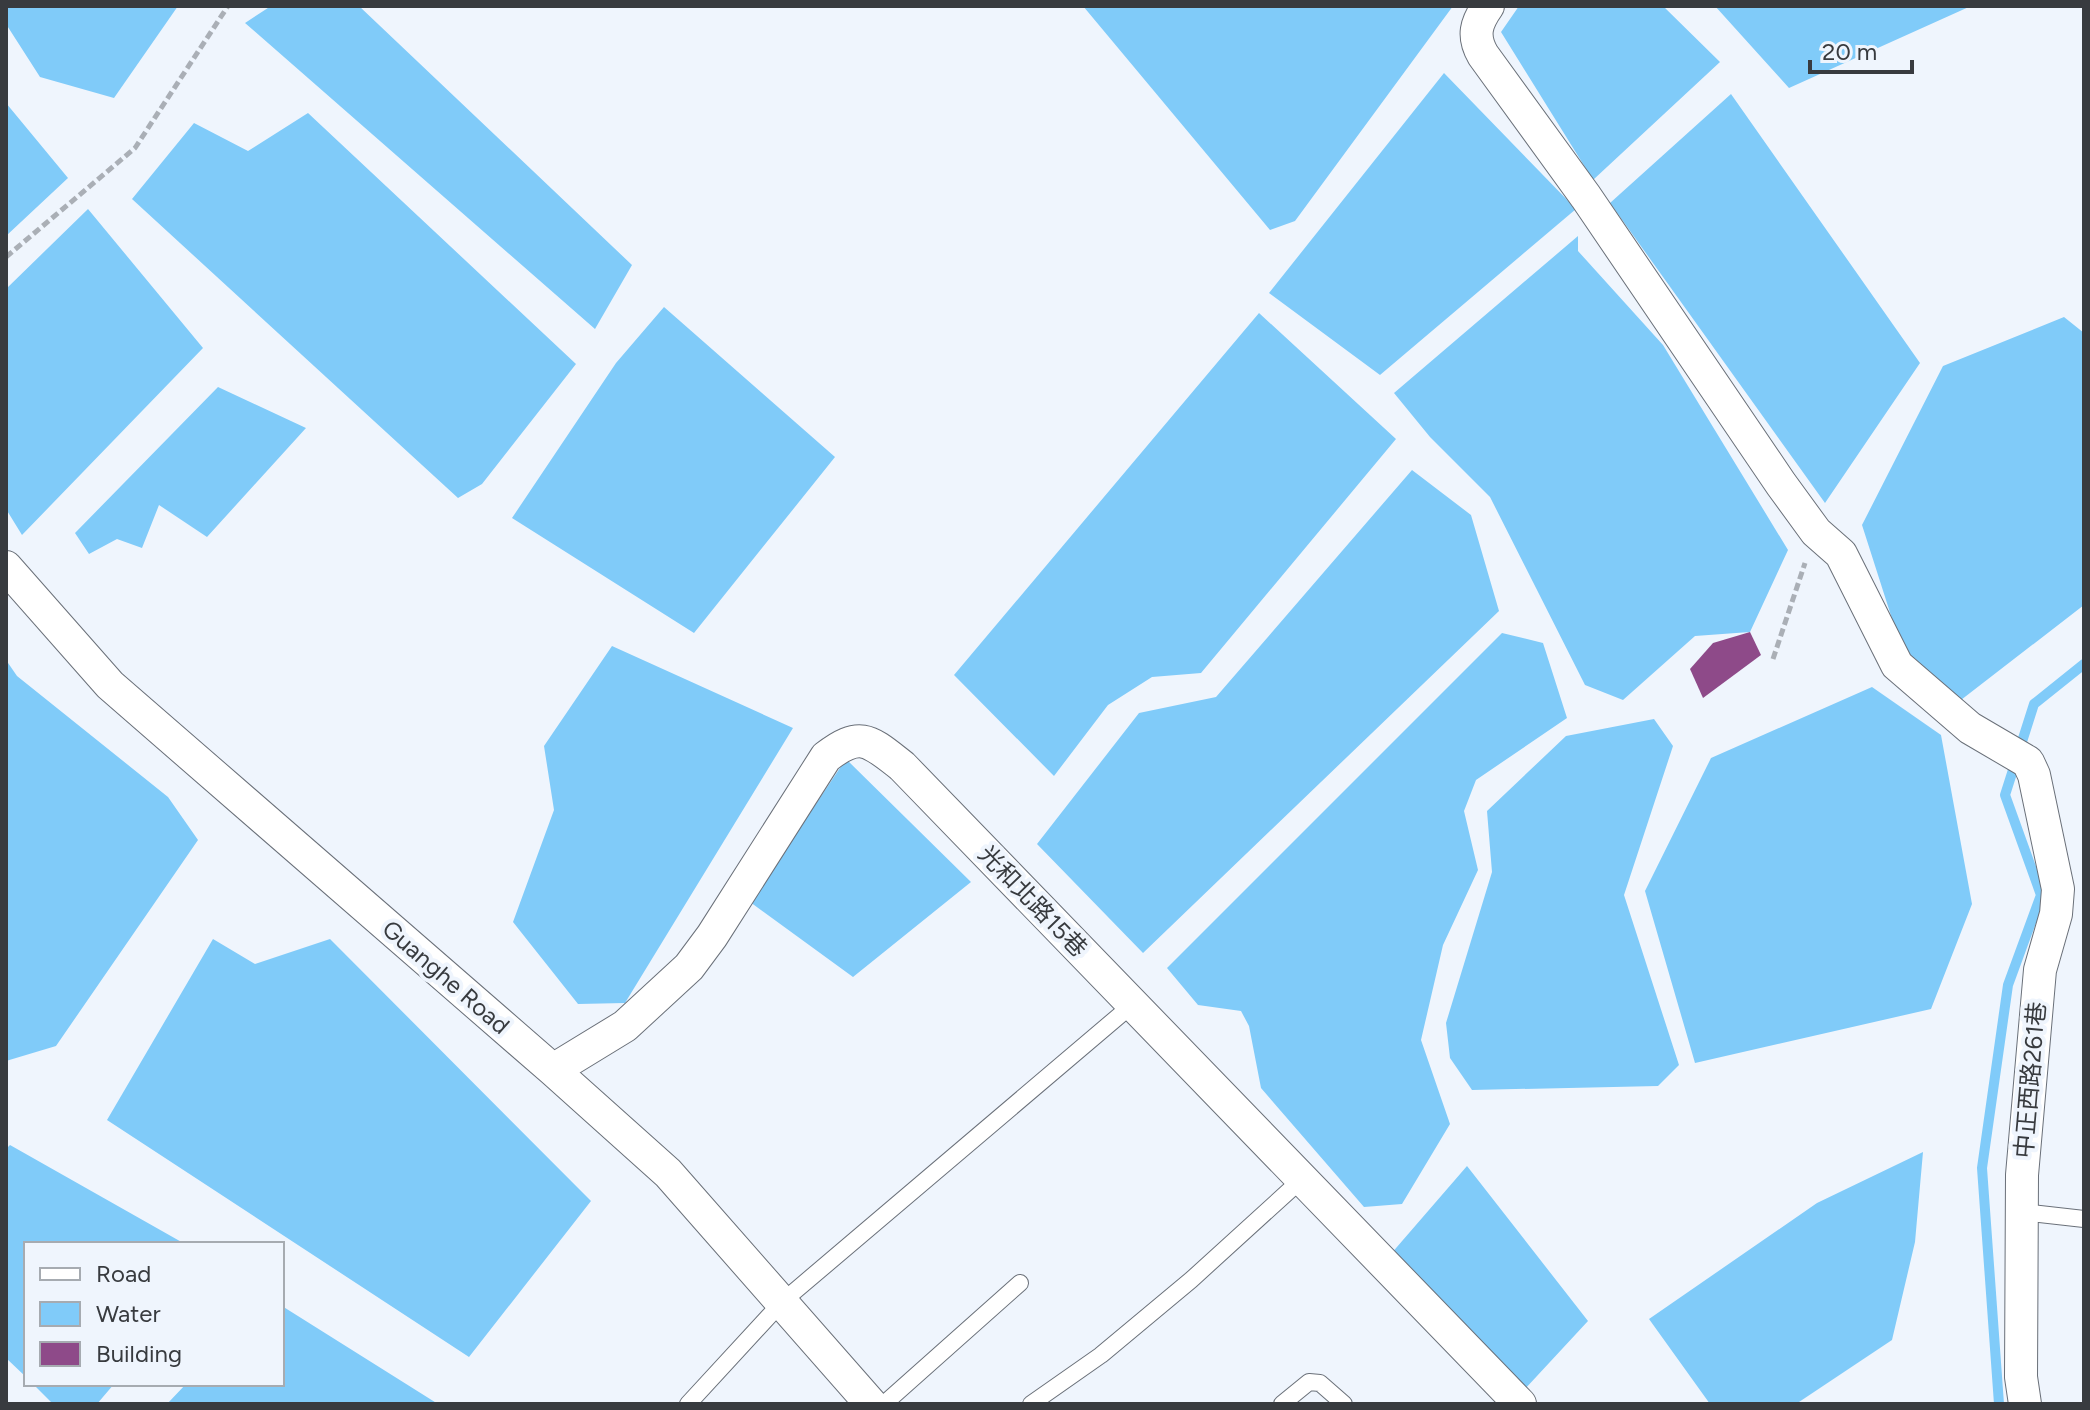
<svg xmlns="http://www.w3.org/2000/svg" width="2090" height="1410" font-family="Figtree,'Noto Sans TC',sans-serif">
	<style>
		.water { fill: #80cbf9 }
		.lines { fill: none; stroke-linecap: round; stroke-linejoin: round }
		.stream { stroke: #80cbf9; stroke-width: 10 }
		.building { fill: #8e4a89 }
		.lane-casing { stroke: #6a7079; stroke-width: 18 }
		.street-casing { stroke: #6a7079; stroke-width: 34 }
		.path { stroke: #aaafb6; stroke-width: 5; stroke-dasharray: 8 4; stroke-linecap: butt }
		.lane { stroke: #fff; stroke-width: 16 }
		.street { stroke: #fff; stroke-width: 32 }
		.labels { text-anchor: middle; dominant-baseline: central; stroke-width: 8; stroke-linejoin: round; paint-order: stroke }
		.street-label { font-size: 24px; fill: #383b3f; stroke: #eff5fd }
	</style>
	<rect width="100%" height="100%" fill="#eff5fd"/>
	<!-- water -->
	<path class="water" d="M 6,6 L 178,6 L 114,98 L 40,77 L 6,24 Z
		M 271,6 L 359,6 L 632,265 L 595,329 L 245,23 Z
		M 1083,6 L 1453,6 L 1295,221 L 1270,230 Z
		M 1519,6 L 1663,6 L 1720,62 L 1593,180 L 1501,32 Z
		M 1715,6 L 1971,6 L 1789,88 Z
		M 1444,73 L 1576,209 L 1380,375 L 1269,293 Z
		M 1731,94 L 1920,363 L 1825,503 L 1610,203 Z
		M 6,103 L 68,178 L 6,236 Z
		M 308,113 L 576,364 L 482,484 L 458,498 L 132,199 L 194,123 L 248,151 Z
		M 88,209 L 203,348 L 22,535 L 6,509 L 6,289 Z
		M 1578,236 L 1578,251 L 1663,345 L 1788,550 L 1750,632 L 1695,636 L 1623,700 L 1585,685 L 1490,497 L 1430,437 L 1394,393 Z
		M 664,307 L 835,457 L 694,633 L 512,518 L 616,363 Z
		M 1259,313 L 1396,439 L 1201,673 L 1152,677 L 1108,705 L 1054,776 L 954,675 Z
		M 2064,317 L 2084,333 L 2084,605 L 1948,710 L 1902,650 L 1862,525 L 1943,366 Z
		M 218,387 L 306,428 L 207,537 L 159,505 L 142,548 L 117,539 L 89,554 L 75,533 Z
		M 1412,470 L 1471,515 L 1499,611 L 1143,953 L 1037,844 L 1139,713 L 1216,697 Z
		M 1502,633 L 1543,643 L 1567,718 L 1476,780 L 1464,811 L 1478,870 L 1443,945 L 1421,1040 L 1450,1124 L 1402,1204 L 1364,1207 L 1261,1088 L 1249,1026 L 1241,1011 L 1198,1005 L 1167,968 Z
		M 612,646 L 793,728 L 625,1003 L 578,1004 L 513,922 L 554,810 L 544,746 Z
		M 6,660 L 17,676 L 168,797 L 198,840 L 56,1046 L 6,1061 Z
		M 1872,687 L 1941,735 L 1972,904 L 1931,1009 L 1695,1063 L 1645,891 L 1711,758 Z
		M 1654,719 L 1673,746 L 1624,895 L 1679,1065 L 1658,1086 L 1472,1090 L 1450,1058 L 1446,1023 L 1492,872 L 1487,811 L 1566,736 Z
		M 846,759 L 971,882 L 853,977 L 750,902 Z
		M 213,939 L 255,964 L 330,939 L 591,1201 L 469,1357 L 107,1120 Z
		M 10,1145 L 185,1244 L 26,1244 L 26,1377 L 6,1358 L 6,1149 Z
		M 1923,1152 L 1915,1242 L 1892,1340 L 1796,1404 L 1710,1404 L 1649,1319 L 1817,1203 Z
		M 1467,1166 L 1588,1321 L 1523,1391 L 1390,1255 Z
		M 282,1306 L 438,1404 L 167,1404 L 186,1384 L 282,1384 Z
		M 33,1384 L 114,1384 L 97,1404 L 53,1404 Z"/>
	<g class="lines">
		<!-- stream -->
		<path class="stream" d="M 1999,1404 L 1982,1168 L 2008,985 L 2041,895 L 2005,795 L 2034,704 L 2084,664"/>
	</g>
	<!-- building -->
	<path class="building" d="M 1750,632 L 1761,655 L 1703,698 L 1690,669 L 1713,643 Z"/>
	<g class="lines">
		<defs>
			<path id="lane" d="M 2022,1212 L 2084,1219
				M 688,1404 L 782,1302 L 1133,1004
				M 884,1404 L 1020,1283
				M 1031,1404 L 1101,1355 L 1191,1280 L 1302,1179
				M 1282,1404 L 1309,1382 L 1320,1383 L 1344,1404"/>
			<path id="street" d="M 1488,6 C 1476,23 1472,36 1483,55 L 1586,197 L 1781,484 L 1816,532 L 1841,554 L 1897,665 L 1970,728 L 2028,762 L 2034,775 L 2058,889 L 2056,914 L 2040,970 L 2022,1175 L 2021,1377 L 2025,1404
				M 6,567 L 110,685 L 553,1070 L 668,1173 L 871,1404
				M 553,1070 L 625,1026 L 689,967 L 712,936 L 826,757 C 861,730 870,741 902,766 L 1520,1404"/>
		</defs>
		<!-- lane casing -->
		<use href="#lane" class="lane-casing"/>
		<!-- street casing -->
		<use href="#street" class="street-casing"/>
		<!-- path -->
		<path class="path" d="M 6,257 L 135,148 L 228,6
			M 1773,659 L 1805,563"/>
		<!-- lane -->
		<use href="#lane" class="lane"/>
		<!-- street -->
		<use href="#street" class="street"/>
	</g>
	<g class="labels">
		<!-- street labels -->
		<g class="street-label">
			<text transform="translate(1033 901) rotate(46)">光和北路15巷</text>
			<text transform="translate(446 977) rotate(41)">Guanghe Road</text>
			<text transform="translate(2030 1080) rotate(-85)">中正西路261巷</text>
		</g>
	</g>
	<!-- border -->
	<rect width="2090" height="1410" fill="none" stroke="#383b3f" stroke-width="16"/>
	<!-- legend -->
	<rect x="24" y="1242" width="260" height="144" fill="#eff5fd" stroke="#a6abb1" stroke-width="2"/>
	<rect x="40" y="1268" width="40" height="12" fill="#ffffff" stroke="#a6abb1" stroke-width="2"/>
	<text x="96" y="1282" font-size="24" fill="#383b3f">Road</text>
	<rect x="40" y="1302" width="40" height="24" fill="#80cbf9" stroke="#a6abb1" stroke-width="2"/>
	<text x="96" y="1322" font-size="24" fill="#383b3f">Water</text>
	<rect x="40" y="1342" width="40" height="24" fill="#8e4a89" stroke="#a6abb1" stroke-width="2"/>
	<text x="96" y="1362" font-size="24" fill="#383b3f">Building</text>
	<!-- scale -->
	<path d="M1810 60v12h102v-12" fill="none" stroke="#383b3f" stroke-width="4"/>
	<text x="1822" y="60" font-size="24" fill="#383b3f" stroke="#eff5fd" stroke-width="6" paint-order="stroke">20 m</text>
</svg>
